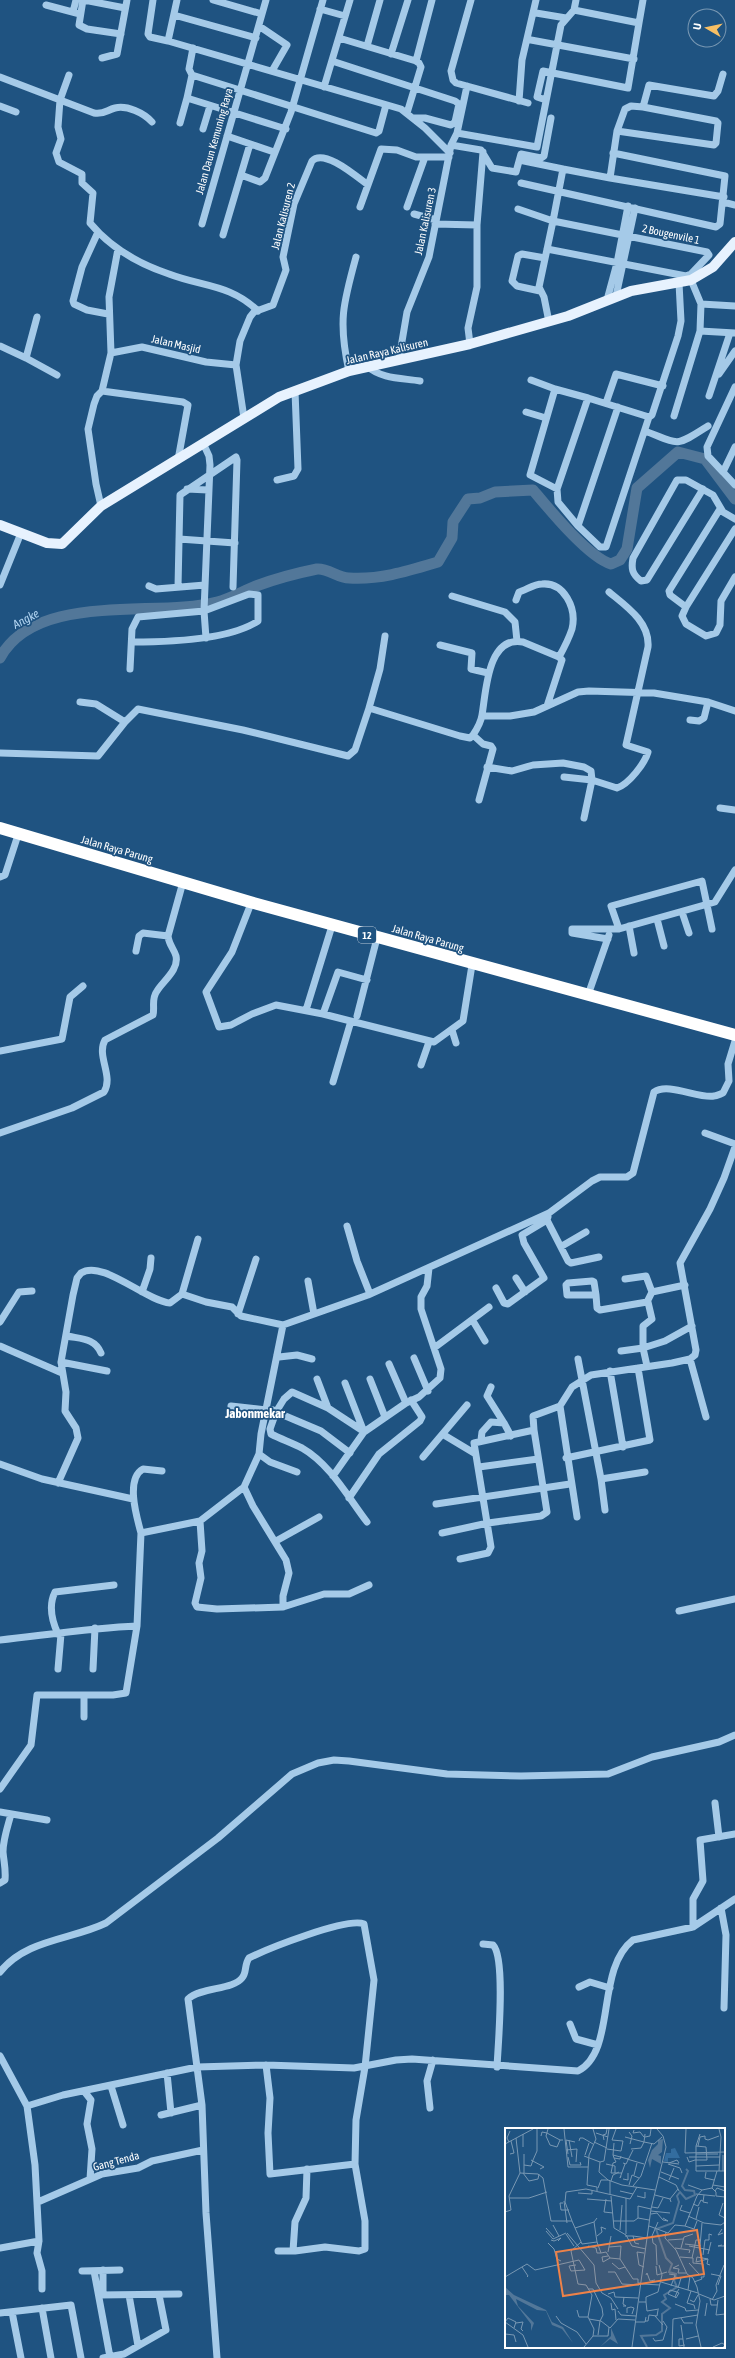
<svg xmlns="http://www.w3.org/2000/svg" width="735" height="2358" font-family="'Asap Condensed',sans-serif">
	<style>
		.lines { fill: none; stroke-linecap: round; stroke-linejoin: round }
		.river { stroke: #527799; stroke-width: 11 }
		.minor { stroke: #a5cae8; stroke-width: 7 }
		.major { stroke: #e7f2fe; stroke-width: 10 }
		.highway { stroke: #fff; stroke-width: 12 }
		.labels { text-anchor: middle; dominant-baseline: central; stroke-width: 3.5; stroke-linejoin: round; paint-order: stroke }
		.shield { fill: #1f5381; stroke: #bccbd9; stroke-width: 1 }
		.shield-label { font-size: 10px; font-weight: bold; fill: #fff }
		.street-label { font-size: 11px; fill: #fff; stroke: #1f5381 }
		.water-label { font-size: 12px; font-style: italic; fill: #b0d3f0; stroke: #1f5381 }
		.quarter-label { font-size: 13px; font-weight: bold; fill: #fff; stroke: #1f5381 }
		.inset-river { fill: none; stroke: #527799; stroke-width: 2 }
		.inset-road { fill: none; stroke: #7998b3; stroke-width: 1 }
		.view { fill: #ee8249; fill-opacity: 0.15; stroke: #ee8249; stroke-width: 2 }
		.inset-edge { fill: none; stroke: #fff; stroke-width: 2 }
	</style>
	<rect width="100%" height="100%" fill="#1f5381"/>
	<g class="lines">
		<!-- river -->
		<path class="river" d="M 0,658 C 36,591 155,618 217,602 C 230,599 243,591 256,586 C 275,579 297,573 317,569 C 328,568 338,578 349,578 C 380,580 408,571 438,562 L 452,538 L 453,522 L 468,499 L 480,498 L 495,492 L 533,490 C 549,509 588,557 611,564 L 620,560 L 627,549 L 637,488 L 678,452 L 705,459 L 735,499"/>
		<!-- minor -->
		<path class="minor" d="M 83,0 L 79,25 L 87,29 L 121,34
			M 84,0 L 125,8
			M 153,0 L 148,34 L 150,37 L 168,41
			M 177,0 L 168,41 L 401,109 L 425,128 L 450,153
			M 213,0 L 262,14
			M 471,0 L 451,71 L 453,80 L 456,83 L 528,103
			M 46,5 L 80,14
			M 320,9 L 345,16
			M 574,10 L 639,23 L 643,0
			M 73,12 L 76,0
			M 536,13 L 566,18
			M 174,15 L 256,38
			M 259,26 L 287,45 L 272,71
			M 339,38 L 416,61
			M 531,40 L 634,59
			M 367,46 L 380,0
			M 193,48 L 189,69 L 192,75 L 187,98 L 286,129
			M 391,54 L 408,0
			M 102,58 L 117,54 L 127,0
			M 332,61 L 455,101 L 459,104 L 455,122 L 451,125 L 425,118 L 413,118
			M 69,75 L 60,100 L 58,127 L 61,139 L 56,153 L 59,162 L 82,174 L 82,183 L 93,193 L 90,223 C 110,247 139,264 169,274 C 203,287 230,284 258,311
			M 192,75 L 376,133 L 379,131 L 386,105
			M 0,77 L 94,113 C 103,115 107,110 115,108 C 127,105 144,113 152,122
			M 324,87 L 350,0
			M 546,100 L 537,97 L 543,71 L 628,88 L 639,23
			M 519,101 L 522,60 L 536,0
			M 0,106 L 16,112
			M 407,113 L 421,67 L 419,63 L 416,61 L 432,0
			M 180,123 L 187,98
			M 203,129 L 210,106
			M 617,131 L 714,145 L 716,143 L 718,123 L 716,121 L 643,107
			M 457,133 L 537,147 L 561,25 L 574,10 L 576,0
			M 227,136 L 274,152
			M 451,145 L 481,150 L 492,168 L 516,172 L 521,154 L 541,158 L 544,156 L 551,118
			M 524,161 L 563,169
			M 241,175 L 260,182 L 265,178 L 291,112 L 323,0
			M 610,178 L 724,197
			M 521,183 L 716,227 L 720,224 L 725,176 L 613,153
			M 723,202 L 735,205
			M 360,207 L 381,149 L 397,150 L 416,157 L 449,157
			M 407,207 L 425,157
			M 518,209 L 553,221 L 563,169 L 610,178 L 617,131 L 625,109 L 631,106 L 643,107 L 649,85 L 714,96 L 718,91 L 723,74
			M 414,214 L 436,220
			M 202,224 L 266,0
			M 435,224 L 477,225
			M 98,232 L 82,267 L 73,301 L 74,304 L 87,310 L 108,314
			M 223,235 L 250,144
			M 547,249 L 686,276 L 691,274 L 709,255 L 707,252 L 553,221 L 539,287 L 544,297 L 549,322
			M 540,291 L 517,286 L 512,281 L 518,256 L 522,254 L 545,258
			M 616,296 L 635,208
			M 607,300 L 617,263 L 628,206
			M 701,304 L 735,306
			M 700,331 L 735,333
			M 470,344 L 468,328 L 477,287 L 477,225 L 483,152
			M 0,346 L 26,358 L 37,317
			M 111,353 L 142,347 L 206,362 L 236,365
			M 26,358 L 57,375
			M 399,359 L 407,312 L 429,257 L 451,145 L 457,133 L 467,86
			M 367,366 C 381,379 402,378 420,381
			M 349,371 C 338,322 343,304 356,257
			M 719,374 L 735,351
			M 531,380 L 555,389 L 530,475 L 557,489 L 588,398 L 649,417 L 652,415 L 678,336 L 681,321 L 679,283
			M 555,389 L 588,398
			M 102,391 L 183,402 L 188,405 L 178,460
			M 709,396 L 730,333
			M 606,403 L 616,374 L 663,386
			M 526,412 L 546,418
			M 674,416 L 700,331 L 701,304 L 691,280
			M 244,418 L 236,365 L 240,341 L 250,317 L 254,312 L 273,305 L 286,270 L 283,257 L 294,204 L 312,161 C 324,148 357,177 368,185
			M 645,431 C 681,445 675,447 708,426
			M 203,443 L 209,456 L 210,465 L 204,611 L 206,638
			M 735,447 L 723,472 L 735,485
			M 723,472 L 708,456 L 707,447 L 735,387
			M 277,480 L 294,476 L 298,469 L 295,391
			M 187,489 L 208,490
			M 557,489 L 558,502 L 578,526 L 618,407
			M 703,489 L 647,580 L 641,581 C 632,574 631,569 633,558 L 677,480 L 686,480 L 713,495 L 723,512 L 735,519
			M 101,506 L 96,484 L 88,429 L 94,404 L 97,396 L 102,391 L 111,353 L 109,297 L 118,249
			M 578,526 L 600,547 L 606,547 L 649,417
			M 735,529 L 686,607 L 682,616 L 686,624 L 706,636 L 716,633 L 720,625 L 721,601 L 735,577
			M 179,539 L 235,543
			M 0,585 L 21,533
			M 149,586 L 156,589 L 205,585
			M 178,587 L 180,495 L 236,457 L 237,460 L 233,587
			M 452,596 L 505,612 L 515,622 L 517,641
			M 516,600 L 519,592 C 526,590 534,584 542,584 C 564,582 577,608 572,629 C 569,638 564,648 559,657
			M 686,607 L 670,595 L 669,591 L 720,509
			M 440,645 L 472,653 L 471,669 L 488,673
			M 130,669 L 132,629 L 138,617 L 204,611 L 249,594 L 258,595 L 258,621 C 229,640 166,642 132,642
			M 80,702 L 96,704 L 125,722
			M 369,708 L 380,669 L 385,636
			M 482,716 L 510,716 L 534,712 L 578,692 L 589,691 L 654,693 L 708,702 L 735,711
			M 690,720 L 699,721 L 704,718 L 708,702
			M 0,753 L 98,756 L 125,722 L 138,709 L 243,730 L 348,756 L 355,750 L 369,708 L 460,736 L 470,738 L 473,735
			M 487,767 L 512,771 L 533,765 L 563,763 L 584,767 L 591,771 L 592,780 L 617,788 C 629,784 645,763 648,752 L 626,745 L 648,647 C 650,622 626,606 609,592
			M 564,777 L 592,780 L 584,818
			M 479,800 L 493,749 L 491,746 L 483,744 L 473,735 C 477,729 481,722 482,715 C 486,693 487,635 523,642 L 559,657 L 562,660 L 547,706
			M 720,808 L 735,810
			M 0,877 L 5,875 L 17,838
			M 250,906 L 232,952 L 206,992 L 219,1027 L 231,1025 L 252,1014 L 276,1005 L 323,1014 L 434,1042 L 463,1021 L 472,965
			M 682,912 L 689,933
			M 657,919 L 664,946
			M 629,926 L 634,953
			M 619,929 L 611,906 L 702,881 L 712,929
			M 608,939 L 572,933 L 572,929 L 619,929 L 715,902 L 735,870
			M 136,951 L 139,936 L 143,933 L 168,936
			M 588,995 L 609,935
			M 306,1010 L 331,929
			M 323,1014 L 338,972 L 367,980
			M 357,1016 L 377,938
			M 452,1030 L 456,1043
			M 0,1051 L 62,1039 L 70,997 L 83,986
			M 421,1065 L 429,1042
			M 333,1082 L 351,1021
			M 0,1133 L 72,1108 L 104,1092 C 114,1076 96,1056 105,1040 L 153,1015 C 155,1007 151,999 157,991 C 163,981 179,970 176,956 C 174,949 169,945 168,936 L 183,882
			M 705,1133 L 735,1144
			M 548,1217 L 547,1220 L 568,1261 L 571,1263 L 599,1257
			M 347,1226 L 357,1261 L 370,1294
			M 562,1246 L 586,1232
			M 516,1278 L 525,1292
			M 625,1279 L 646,1276 L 652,1292
			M 308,1281 L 314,1314
			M 592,1281 L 594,1282 L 596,1295 L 567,1295 L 566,1285 L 568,1283 Z
			M 496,1288 L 504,1303 L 508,1304 L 544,1278 L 524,1243 L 522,1235 L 547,1220
			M 142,1292 L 150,1269 L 151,1258
			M 182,1294 L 198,1239
			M 596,1295 L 597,1308 L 600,1310 L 647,1302 L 652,1292 L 685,1285
			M 238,1314 L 256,1259
			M 473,1321 L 485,1341
			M 0,1322 L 19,1292 L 32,1291
			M 67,1336 C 81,1339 95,1338 101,1353
			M 0,1346 L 62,1373
			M 434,1348 L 489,1307
			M 621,1351 L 643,1348 L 643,1326 L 652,1319 L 648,1302
			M 277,1355 L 279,1357 L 297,1355 L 312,1359
			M 414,1358 L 428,1391
			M 578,1359 L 601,1479 L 605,1510
			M 690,1359 L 706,1417
			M 61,1362 L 107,1371
			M 389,1364 L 406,1403
			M 647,1366 L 643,1348 L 665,1341 L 692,1326
			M 610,1371 L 623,1447
			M 317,1379 L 328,1408
			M 370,1379 L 385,1417
			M 345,1383 L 364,1432
			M 491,1387 L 487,1396 L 504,1423
			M 231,1406 L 266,1410
			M 560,1406 L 577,1517
			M 273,1410 L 276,1412 L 270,1429 L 271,1434 C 281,1439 292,1443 302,1448 C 330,1464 348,1497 367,1522
			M 444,1435 L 474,1453
			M 481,1440 L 482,1432 L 491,1422 L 504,1423 L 511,1436
			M 350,1453 L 321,1431 L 276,1412 L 284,1399 L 292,1392 L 328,1408 L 363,1431
			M 259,1454 L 270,1462 L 297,1472
			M 423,1457 L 467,1405
			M 566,1458 L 650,1440 L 638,1368
			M 0,1464 L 42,1479 L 133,1499
			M 479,1467 L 538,1459
			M 333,1476 L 364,1432 L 406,1403 L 419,1397 L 440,1378 L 441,1369 L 421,1309 L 421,1297 L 427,1286 L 429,1268
			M 601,1479 L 645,1472
			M 58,1483 L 78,1438 L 76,1428 L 65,1411 L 66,1392 L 61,1362 L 73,1295 L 77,1278 L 81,1273 C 102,1259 146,1301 170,1303 L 182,1294 L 206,1302 L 232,1307 L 241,1316 L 283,1325
			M 349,1498 L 379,1454 L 420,1421 L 422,1417 L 411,1400
			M 436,1504 L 570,1484
			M 200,1521 L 202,1551 L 199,1563 L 201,1578 L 195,1603 L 197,1607 L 217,1609 L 283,1607 L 283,1596 L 289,1573 L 286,1560 L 253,1506 L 244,1487
			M 141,1533 C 137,1518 125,1479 143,1469 L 162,1471
			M 442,1533 L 488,1523 L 541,1516 L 547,1512 L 534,1430
			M 276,1541 L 319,1517
			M 460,1559 L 488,1553 L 491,1547 L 474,1443 L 534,1430 L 533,1416 L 560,1406 L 572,1387 L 591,1375 L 672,1363 L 690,1359 L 695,1355 L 696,1350 L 680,1263 L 710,1209 L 724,1178 L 735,1147
			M 283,1607 L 324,1594 L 349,1594 L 369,1585
			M 679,1611 L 735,1599
			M 58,1634 C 52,1621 48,1606 55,1592 L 114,1585
			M 0,1640 C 46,1635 91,1628 137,1626 L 141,1533 L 200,1521 L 244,1487 L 259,1454 L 261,1434 L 283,1325 L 368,1295 L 549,1213 L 592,1181 L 600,1177 L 627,1177 L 633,1173 L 654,1092 C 668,1082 699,1099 714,1096 C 717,1096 720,1094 723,1093 L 729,1081 L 728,1064 L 735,1041
			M 58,1669 L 61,1634
			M 93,1669 L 95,1628
			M 84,1717 L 84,1695
			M 0,1789 L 31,1745 L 37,1695 L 113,1695 L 126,1693 L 137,1626
			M 715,1803 L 719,1837
			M 0,1812 L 47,1820
			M 0,1883 L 5,1880 C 6,1869 4,1863 3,1852 C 3,1839 8,1826 11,1814
			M 721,1908 L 726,1935 L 724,2008
			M 693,1927 L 693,1899 L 703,1881 L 700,1840 L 735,1834
			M 483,1944 L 493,1945 C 506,1958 498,2045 497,2067
			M 0,1972 C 26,1939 71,1940 106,1923 L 218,1838 L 292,1774 L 318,1763 L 334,1760 L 349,1761 L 447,1774 L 521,1776 L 608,1774 L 652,1757 L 719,1742 L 735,1735
			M 579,1987 L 590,1982 L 610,1988
			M 570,2024 L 576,2039 L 598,2045
			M 0,2056 L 27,2106 L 63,2095 L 197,2067 L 266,2065 L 354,2068 L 396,2060 L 412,2059 L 578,2071 C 617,2051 595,1969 633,1940 L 693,1927 L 735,1899
			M 167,2073 L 171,2113
			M 111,2086 L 123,2125
			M 84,2091 L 91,2100 L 87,2124 L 92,2149 L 90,2179
			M 27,2106 L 35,2165 L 39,2241 L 37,2253 L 42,2271 L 42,2289
			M 430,2108 L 427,2081 L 433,2060
			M 161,2115 L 202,2105
			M 38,2202 L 102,2174 L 138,2168 L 152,2161 L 203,2150
			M 0,2248 L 39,2241
			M 278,2251 L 295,2251 L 325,2247 L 359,2251 L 365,2249 L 365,2221 L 355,2164
			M 293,2251 L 295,2222 L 306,2198 L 307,2169
			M 103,2270 L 103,2295
			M 82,2271 L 120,2270
			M 94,2271 L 110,2357
			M 99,2295 L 179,2294
			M 129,2295 L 138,2346
			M 42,2308 L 51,2358
			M 12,2312 L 21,2358
			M 0,2313 L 71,2305 L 81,2358
			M 103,2358 L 124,2354 L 166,2330 L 159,2295
			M 217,2358 L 206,2213 L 202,2105 L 188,1999 C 201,1987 233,1990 242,1978 C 247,1973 244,1965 249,1958 C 267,1949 347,1917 364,1924 L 374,1980 L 365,2067 L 356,2120 L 355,2164 L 270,2174 L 268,2133 L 270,2098 L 266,2065"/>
		<!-- major -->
		<path class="major" d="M 0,525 L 47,543 L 62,544 L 101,506 L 279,397 L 349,371 L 470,344 L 568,316 L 631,291 L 691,280 L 713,267 L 735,242"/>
		<!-- highway -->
		<path class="highway" d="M 0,828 L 250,902 L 735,1035"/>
	</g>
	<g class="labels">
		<!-- shield labels -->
		<rect class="shield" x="358" y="927" width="18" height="16" rx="3"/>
		<g class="shield-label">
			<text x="367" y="935">12</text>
		</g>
		<!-- street labels -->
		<g class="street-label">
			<text transform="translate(214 141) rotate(-74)">Jalan Daun Kemuning Raya</text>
			<text transform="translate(283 216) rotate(-76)">Jalan Kalisuren 2</text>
			<text transform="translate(425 221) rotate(-78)">Jalan Kalisuren 3</text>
			<text transform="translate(671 234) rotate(12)">2 Bougenvile 1</text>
			<text transform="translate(176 344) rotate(13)">Jalan Masjid</text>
			<text transform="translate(387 351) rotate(-13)">Jalan Raya Kalisuren</text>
			<text transform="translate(117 849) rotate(16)">Jalan Raya Parung</text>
			<text transform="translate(428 938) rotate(16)">Jalan Raya Parung</text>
			<text transform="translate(116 2161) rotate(-15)">Gang Tenda</text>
		</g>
		<!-- water labels -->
		<g class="water-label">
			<text transform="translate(26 619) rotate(-28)">Angke</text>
		</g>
		<!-- quarter labels -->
		<g class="quarter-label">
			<text x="255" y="1413">Jabonmekar</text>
		</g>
	</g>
	<!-- overview -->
	<g transform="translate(505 2128)">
		<rect width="220" height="220" fill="#1f5381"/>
		<path d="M 170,20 L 175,30 L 163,30 L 163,34 L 159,33 L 161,25 L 166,25 L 166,21 Z" fill="#336d9f"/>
		<path d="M 158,11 L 157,24 L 153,27 L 156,28 L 156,36 L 147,31 L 145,40 L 143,32 L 147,22 L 153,16 L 153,12 ZM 0,159 L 9,167 L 41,182 L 47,194 L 58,199 L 68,215 L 57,201 L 47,197 L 41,183 L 32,182 L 11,171 L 13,178 L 29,195 L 26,203 L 26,196 L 4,167 L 0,167 ZM 106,200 L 113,216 L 105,211 L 95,219 L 106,208 Z" fill="#527799"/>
		<path class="inset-river" d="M 142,219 L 136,208 L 151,207 L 157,203 L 157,186 L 165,180 L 157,174 L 161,171 L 159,167 L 172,159 L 169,152 L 171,146 L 164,144 L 167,136 L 161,130 L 151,101 L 168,95 L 174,74 L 172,68 L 175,64 L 181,71 L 190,67 L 189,63 L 180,62 L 177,58 L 183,43 L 181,41"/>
		<path class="inset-road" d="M 43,1 L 41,8 L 45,17 L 52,19 L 55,12 L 58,12M 59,1 L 63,39 L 83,39M 88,1 L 91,11 L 84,27 L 82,57 L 92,59 L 92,63M 104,1 L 99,33 L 95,34 L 94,44 L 103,52 L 117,57 L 150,62M 129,2 L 128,5 L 135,4 L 139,9M 124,4 L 127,8 L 125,16M 91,5 L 103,9M 18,6 L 18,19M 36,8 L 37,4 L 42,5 L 55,12M 200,8 L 200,11 L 203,12 L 214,8M 120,9 L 139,14 L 140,6M 140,9 L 145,8 L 146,1M 64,12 L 67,29M 99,12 L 98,7 L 101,6 L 102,1M 74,13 L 75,10 L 78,10 L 88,16M 4,14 L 2,10 L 5,3M 89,14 L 102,20M 109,15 L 108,27 L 123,31M 0,16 L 28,1M 191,18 L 195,6M 193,18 L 195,9 L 200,8M 102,21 L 116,23 L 118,13 L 107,12 L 111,1M 126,21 L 136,20 L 139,14 L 149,16 L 157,9M 61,22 L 72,21 L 71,34M 180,25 L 220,24M 180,25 L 181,1M 5,26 L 9,25 L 6,13M 63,26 L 61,12 L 70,14M 191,26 L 213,26M 80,27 L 84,15M 108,27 L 109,30 L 115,31 L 116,28M 79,28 L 95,34M 63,29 L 65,37 L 76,37 L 75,34M 182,29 L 184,34 L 190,32 L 202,32 L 201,19 L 191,18 L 191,43 L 212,43M 184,29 L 215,29M 109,30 L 111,34 L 108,35 L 106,45 L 117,45M 122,31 L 139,36M 26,32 L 39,39 L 35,41M 28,32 L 32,23 L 32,1M 158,34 L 174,36M 118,35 L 121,36 L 128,22M 164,35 L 172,32 L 174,35M 101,36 L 110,38 L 110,45M 163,36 L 175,40 L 177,45M 19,37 L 26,38 L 28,32M 191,38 L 214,37M 214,43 L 216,9 L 214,1M 218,43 L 218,27M 156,44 L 174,51M 201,44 L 200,50 L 209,52M 15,45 L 33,46 L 38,50 L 46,93 L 67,93 L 77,116 L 92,114 L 96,125 L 101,124 L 105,130 L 115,131 L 128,151 L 133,151 L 133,155 L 136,155M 18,45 L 24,53 L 33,51 L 34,46M 19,45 L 19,26M 129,47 L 132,35M 116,48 L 115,50 L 120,36M 154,49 L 171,57 L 174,63M 118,51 L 123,52 L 123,45M 164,52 L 169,40M 106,53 L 108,47 L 114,44M 124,57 L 127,47 L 134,50M 183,57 L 197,62M 208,57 L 220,59M 128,58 L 136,48 L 147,15M 93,60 L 96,52 L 103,52M 207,60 L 211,64 L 211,68 L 220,69M 115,63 L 128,66M 210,63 L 212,60 L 220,63M 73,65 L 87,66 L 87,62M 105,66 L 105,53M 191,66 L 210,68M 150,67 L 165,71 L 166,74M 199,67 L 198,74 L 203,75M 106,68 L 109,100 L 121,107 L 127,118 L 141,121M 132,68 L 140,70 L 140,64M 4,70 L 24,70 L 42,64M 82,71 L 107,73M 101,71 L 99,84 L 108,85M 165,71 L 173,61M 59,73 L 62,95M 58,75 L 55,75 L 56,82 L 64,82M 218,75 L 214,87 L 220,90M 188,76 L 193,78 L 196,72 L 198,73M 177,77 L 175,82 L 185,85M 147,79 L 153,80 L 158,70M 146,83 L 165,85M 0,84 L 6,82 L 4,68 L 15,45 L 11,10M 146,86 L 152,85 L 158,92 L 163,93 L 158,90M 183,88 L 199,95 L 216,97 L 220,94M 92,90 L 89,94 L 92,114M 133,90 L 133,78 L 146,81M 191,91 L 194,79M 67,93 L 60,74 L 61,64 L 81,61 L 125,71 L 132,59M 108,93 L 129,93 L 133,90 L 144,92M 48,97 L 54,108M 144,98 L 163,105 L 170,97 L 180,98 L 192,68 L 197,62 L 207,60 L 212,43 L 220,43M 180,98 L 189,101 L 192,93M 41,100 L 49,109M 70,100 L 89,94M 217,101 L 213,107 L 218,105M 115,102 L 117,77M 41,103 L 48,111 L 61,105M 161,104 L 160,110 L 171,122 L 182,146 L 188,150 L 192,159 L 195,173 L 191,197 L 196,219M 62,105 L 89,137 L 91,155 L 97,165 L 106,170 L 113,181M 61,106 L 69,118M 121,106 L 121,70M 92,108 L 97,104 L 96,99 L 101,101M 120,108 L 128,108 L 130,115 L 134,116M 128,108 L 142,110M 46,112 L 49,113 L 56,110 L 53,113M 163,112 L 178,111M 76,114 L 66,123 L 73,156 L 81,157 L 87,167 L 83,189 L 89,201 L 88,208 L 79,219M 43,115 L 49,121 L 52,131 L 56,133M 180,116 L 196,118M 217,117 L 213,118 L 219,118 L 220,116M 83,118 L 91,120 L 92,125 L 96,125M 184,118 L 205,122M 195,118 L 197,95M 104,119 L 116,118 L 115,131M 170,120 L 185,122 L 184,125M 176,120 L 179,109 L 188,106M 103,124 L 106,108M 203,126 L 206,114M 198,127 L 200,112 L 204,112 L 204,106 L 207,107M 103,128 L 97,129 L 98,134 L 105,130M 175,129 L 188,130M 187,130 L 191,112 L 196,112M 188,130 L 188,135 L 198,136 L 198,140M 191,134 L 192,129 L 203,131 L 202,136 L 205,137M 191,134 L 203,131M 107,135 L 114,141 L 120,139M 184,135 L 194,146M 152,137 L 151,117 L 148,115 L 147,108 L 153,94M 174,137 L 168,140 L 174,141 L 173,145 L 181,145M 151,138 L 152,147 L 162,144M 17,139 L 23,148 L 22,149M 139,139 L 134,137 L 132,124 L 139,125M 103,144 L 110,144 L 117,156 L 134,157M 164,146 L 170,147 L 166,158M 206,146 L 216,148 L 213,157M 141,147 L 142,145 L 145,153 L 150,152M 0,149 L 22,136 L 30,142 L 74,132 L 80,142 L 66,143 L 64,138 L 71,137M 170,149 L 176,150 L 173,160M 156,154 L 193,165M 189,154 L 197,151 L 196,149 L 199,149 L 199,146M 137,156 L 155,157M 83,161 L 88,161 L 97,180 L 98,187 L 95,193M 183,162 L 185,148M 186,163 L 182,175 L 189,177 L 190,181M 172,164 L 174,165 L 171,170 L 170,169 ZM 103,166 L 109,164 L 110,169 L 133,170M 194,166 L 209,172 L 220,168M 170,169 L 163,166 L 165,162 L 172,164 L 174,161M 205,171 L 206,177 L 212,177M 185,172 L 189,174 L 193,167M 207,172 L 212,163 L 211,157 L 219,137M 213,172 L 211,187 L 220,186M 134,174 L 141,174 L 142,183 L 154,181M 141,174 L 141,169 L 153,164 L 157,147 L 154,137M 106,175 L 107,182 L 110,181 L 111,192M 170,176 L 180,180 L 181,183 L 193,182M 118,178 L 121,178 L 118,176 L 119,169M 72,182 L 74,189 L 83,189M 113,183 L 116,187 L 131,188M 122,185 L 122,180 L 126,179 L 129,180 L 127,186M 51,188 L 56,195 L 72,204 L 81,216M 150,188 L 158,197M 200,188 L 202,175M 176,190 L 179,195 L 188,195M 84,191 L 96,193 L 105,200 L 113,191 L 130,192M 140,193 L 143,193 L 144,187 L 152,188 L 153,182M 0,194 L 3,190 L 11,194 L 9,200M 0,194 L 18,207 L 23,219M 130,194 L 140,194 L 141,189M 11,195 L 18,194 L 16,201 L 18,203M 176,197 L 179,219M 0,206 L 9,207 L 11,214M 93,207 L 95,193M 88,208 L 103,208 L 104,199M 148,210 L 150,213 L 158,212 L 162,199 L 158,193M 178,211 L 174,211 L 174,218 L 180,217M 181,211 L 193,208M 127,219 L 146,81 L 161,19 L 158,8 L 152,1M 167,219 L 168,191 L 193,187M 208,219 L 217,215 L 220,217 L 218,219"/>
		<path class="view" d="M 192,102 L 199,146 L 58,168 L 51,124 Z"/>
		<rect width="220" height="220" class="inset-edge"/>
	</g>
	<!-- north arrow -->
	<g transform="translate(707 28) rotate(279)"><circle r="19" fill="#1f5381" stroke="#7998b3"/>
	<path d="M0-3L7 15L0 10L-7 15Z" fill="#f7bf64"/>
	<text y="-6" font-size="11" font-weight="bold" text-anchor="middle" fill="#ffffff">U</text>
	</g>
</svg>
